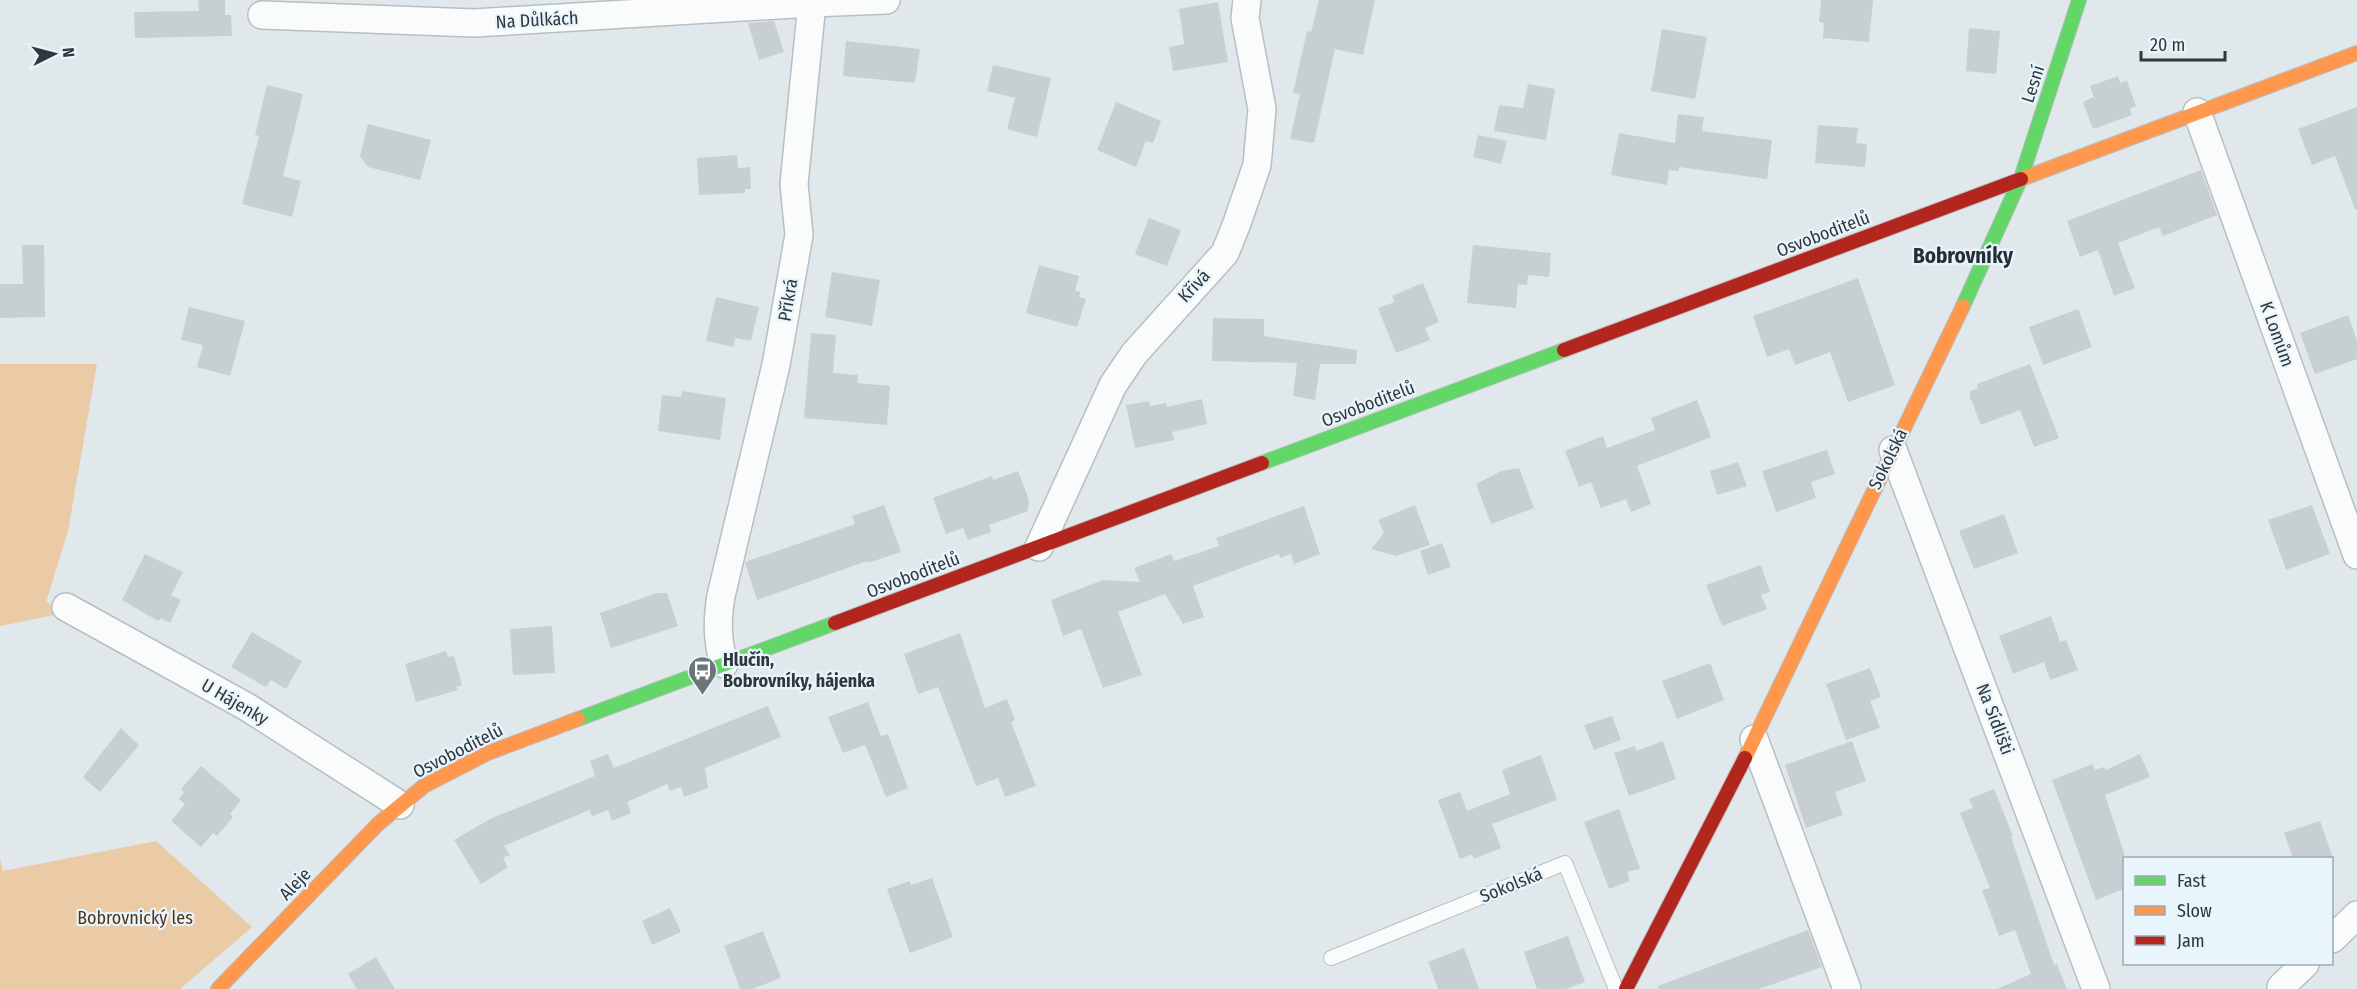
<svg xmlns="http://www.w3.org/2000/svg" width="2357" height="989" font-family="'Fira Sans Condensed',sans-serif">
	<style>
		.green { fill: #ebcaa6 }
		.building { fill: #c8cfd2 }
		.lines { fill: none; stroke-linecap: round; stroke-linejoin: round }
		.lane-casing { stroke: #b8bfc3; stroke-width: 16 }
		.street-casing { stroke: #b8bfc3; stroke-width: 30 }
		.fast-casing { stroke: #b8bfc3; stroke-width: 16 }
		.slow-casing { stroke: #b8bfc3; stroke-width: 16 }
		.jam-casing { stroke: #b8bfc3; stroke-width: 16 }
		.lane { stroke: #fafcfc; stroke-width: 14 }
		.street { stroke: #fafcfc; stroke-width: 27 }
		.fast { stroke: #63d668; stroke-width: 14 }
		.slow { stroke: #ff974d; stroke-width: 14 }
		.jam { stroke: #b3261e; stroke-width: 14 }
		.labels { text-anchor: middle; dominant-baseline: central; stroke-width: 4.5; stroke-linejoin: round; paint-order: stroke }
		.street-label { font-size: 18px; fill: #31373b; stroke: #e9f5fd }
		.poi-label { font-size: 18px; font-weight: bold; fill: #31373b; stroke: #e9f5fd; text-anchor: start }
		.park-label { font-size: 18px; fill: #513517; stroke: #e9f5fd }
		.quarter-label { font-size: 21px; font-weight: bold; fill: #232f36; stroke: #e9f5fd }
	</style>
	<rect width="100%" height="100%" fill="#e0e8ec"/>
	<!-- green -->
	<path class="green" d="M 0,364 L 97,364 L 68,531 L 46,602 L 64,613 L 0,626 Z
		M 156,841 L 252,927 L 180,989 L 0,989 L 0,859 L 3,871 Z"/>
	<!-- building -->
	<path class="building" d="M 198,0 L 225,0 L 225,15 L 231,15 L 232,36 L 135,38 L 134,12 L 199,11 Z
		M 1319,0 L 1375,0 L 1363,55 L 1335,49 L 1314,143 L 1290,139 L 1300,94 L 1293,93 L 1307,31 L 1311,32 Z
		M 1821,0 L 1873,0 L 1869,42 L 1823,38 L 1824,23 L 1819,22 Z
		M 1218,2 L 1228,62 L 1173,71 L 1169,47 L 1184,44 L 1179,9 Z
		M 774,21 L 784,52 L 759,60 L 748,23 Z
		M 1969,28 L 2000,31 L 1996,74 L 1966,71 Z
		M 1662,29 L 1707,37 L 1695,99 L 1651,91 Z
		M 846,41 L 920,49 L 915,83 L 843,76 Z
		M 993,65 L 1051,78 L 1037,137 L 1007,129 L 1015,98 L 987,91 Z
		M 2118,76 L 2120,83 L 2127,81 L 2136,106 L 2130,109 L 2132,115 L 2093,129 L 2083,102 L 2094,97 L 2090,86 Z
		M 1528,84 L 1555,89 L 1546,140 L 1494,131 L 1499,105 L 1523,108 Z
		M 267,85 L 303,94 L 283,176 L 301,181 L 292,217 L 242,204 L 259,136 L 255,135 Z
		M 1116,102 L 1161,121 L 1153,143 L 1146,141 L 1136,167 L 1097,150 Z
		M 2357,107 L 2357,209 L 2355,209 L 2335,156 L 2312,165 L 2298,129 Z
		M 1678,114 L 1704,117 L 1702,131 L 1772,140 L 1767,179 L 1679,167 L 1679,171 L 1669,170 L 1667,185 L 1611,175 L 1619,133 L 1675,143 Z
		M 368,124 L 431,140 L 420,180 L 368,167 L 360,156 Z
		M 1818,125 L 1858,128 L 1856,143 L 1867,144 L 1865,167 L 1815,163 Z
		M 1478,135 L 1507,141 L 1501,164 L 1473,157 Z
		M 737,155 L 738,168 L 750,167 L 751,189 L 745,189 L 745,193 L 699,195 L 697,158 Z
		M 2201,170 L 2217,215 L 2163,236 L 2159,227 L 2118,243 L 2135,288 L 2114,296 L 2098,250 L 2080,257 L 2067,221 Z
		M 1149,218 L 1181,230 L 1167,266 L 1135,254 Z
		M 22,245 L 44,245 L 45,317 L 0,318 L 0,284 L 23,284 Z
		M 1473,245 L 1551,253 L 1549,277 L 1528,275 L 1527,285 L 1518,284 L 1516,308 L 1467,303 Z
		M 1039,265 L 1079,276 L 1075,291 L 1081,292 L 1079,297 L 1086,299 L 1077,327 L 1026,313 Z
		M 832,272 L 880,280 L 872,326 L 825,317 Z
		M 1858,278 L 1895,385 L 1848,402 L 1830,352 L 1795,365 L 1789,349 L 1767,357 L 1753,316 Z
		M 1423,283 L 1439,322 L 1425,328 L 1430,340 L 1396,353 L 1378,308 L 1395,302 L 1392,296 Z
		M 716,297 L 759,307 L 751,341 L 735,338 L 734,347 L 706,341 Z
		M 189,307 L 245,321 L 230,376 L 197,367 L 203,345 L 181,340 Z
		M 2078,309 L 2092,347 L 2043,365 L 2029,327 Z
		M 2348,315 L 2357,341 L 2357,359 L 2315,374 L 2300,333 Z
		M 1213,318 L 1264,319 L 1264,336 L 1357,350 L 1356,364 L 1320,364 L 1315,400 L 1293,396 L 1297,363 L 1212,361 Z
		M 811,333 L 836,335 L 833,373 L 858,375 L 857,383 L 890,386 L 887,425 L 804,418 Z
		M 2030,364 L 2059,438 L 2034,447 L 2020,410 L 1981,425 L 1970,397 L 1970,391 L 1978,388 L 1977,384 Z
		M 682,391 L 726,398 L 720,440 L 658,431 L 662,395 L 681,397 Z
		M 1202,399 L 1207,424 L 1172,432 L 1174,440 L 1135,448 L 1126,405 L 1149,401 L 1150,406 L 1166,403 L 1167,407 Z
		M 1697,400 L 1711,437 L 1637,466 L 1651,504 L 1631,512 L 1626,499 L 1601,508 L 1591,482 L 1579,487 L 1565,451 L 1603,436 L 1607,448 L 1655,430 L 1651,418 Z
		M 1827,450 L 1835,474 L 1811,482 L 1816,498 L 1776,512 L 1762,471 Z
		M 1738,462 L 1747,486 L 1717,495 L 1710,471 Z
		M 1519,468 L 1534,508 L 1491,524 L 1476,484 L 1501,471 Z
		M 1018,471 L 1029,500 L 1028,511 L 989,525 L 991,532 L 968,540 L 963,528 L 946,534 L 933,498 L 992,476 L 993,480 Z
		M 884,505 L 901,552 L 868,563 L 867,561 L 757,600 L 745,562 L 855,524 L 852,516 Z
		M 1415,505 L 1430,545 L 1396,556 L 1371,549 L 1384,533 L 1378,520 Z
		M 2312,505 L 2330,554 L 2286,570 L 2268,520 Z
		M 1304,506 L 1320,554 L 1294,564 L 1291,554 L 1280,558 L 1279,554 L 1193,586 L 1204,617 L 1183,624 L 1165,594 L 1118,612 L 1142,675 L 1103,688 L 1081,629 L 1063,636 L 1051,600 L 1103,580 L 1140,582 L 1134,568 L 1171,554 L 1174,561 L 1219,546 L 1216,538 Z
		M 2004,514 L 2018,553 L 1974,569 L 1959,531 Z
		M 1442,543 L 1451,567 L 1428,575 L 1420,551 Z
		M 145,554 L 183,572 L 171,595 L 181,600 L 170,623 L 161,618 L 158,621 L 122,600 Z
		M 1761,565 L 1770,592 L 1761,595 L 1767,609 L 1722,626 L 1706,585 Z
		M 657,593 L 667,593 L 678,626 L 611,648 L 600,613 Z
		M 2051,616 L 2060,642 L 2066,640 L 2078,670 L 2050,680 L 2044,662 L 2013,674 L 1999,636 Z
		M 552,626 L 555,673 L 513,675 L 510,629 Z
		M 252,632 L 302,661 L 286,689 L 271,680 L 266,687 L 231,667 Z
		M 960,633 L 985,708 L 1007,699 L 1015,720 L 1011,722 L 1036,786 L 1005,797 L 998,778 L 976,786 L 938,687 L 918,694 L 904,654 Z
		M 446,651 L 448,657 L 454,656 L 462,685 L 456,687 L 458,690 L 416,702 L 405,664 Z
		M 1710,663 L 1724,700 L 1677,719 L 1662,681 Z
		M 1870,668 L 1881,697 L 1870,701 L 1880,728 L 1846,740 L 1826,684 Z
		M 868,702 L 881,736 L 888,734 L 908,788 L 886,797 L 865,745 L 843,753 L 828,717 Z
		M 768,706 L 781,737 L 705,768 L 708,788 L 684,797 L 681,787 L 670,791 L 667,784 L 627,802 L 631,813 L 612,821 L 608,810 L 592,816 L 589,810 L 504,846 L 510,855 L 503,858 L 508,867 L 481,884 L 454,840 L 490,819 L 595,776 L 590,761 L 608,754 L 614,768 Z
		M 1612,716 L 1621,740 L 1594,750 L 1584,725 Z
		M 121,728 L 139,745 L 100,792 L 83,777 Z
		M 1663,741 L 1676,779 L 1629,796 L 1614,753 L 1635,746 L 1636,751 Z
		M 1852,741 L 1866,781 L 1835,792 L 1843,815 L 1806,828 L 1785,765 Z
		M 2140,754 L 2150,777 L 2105,795 L 2124,853 L 2124,889 L 2096,900 L 2052,780 L 2093,764 L 2095,770 L 2104,767 L 2106,770 Z
		M 1541,755 L 1557,800 L 1492,824 L 1501,848 L 1474,859 L 1472,854 L 1460,859 L 1438,800 L 1460,792 L 1467,811 L 1510,794 L 1502,770 Z
		M 201,766 L 241,800 L 230,814 L 233,817 L 217,836 L 213,833 L 201,847 L 171,821 L 185,804 L 179,799 L 184,792 L 181,789 Z
		M 1994,789 L 2013,836 L 2011,837 L 2054,965 L 2057,964 L 2067,989 L 1997,989 L 2031,974 L 2015,930 L 1999,936 L 1982,890 L 1990,888 L 1960,813 L 1973,808 L 1969,799 Z
		M 1619,809 L 1640,869 L 1627,872 L 1630,881 L 1609,889 L 1584,822 Z
		M 2320,821 L 2333,858 L 2293,858 L 2284,833 Z
		M 932,878 L 953,937 L 910,953 L 887,889 L 910,881 L 911,885 Z
		M 670,908 L 681,932 L 652,945 L 642,921 Z
		M 1808,930 L 1822,967 L 1759,989 L 1658,989 L 1658,986 Z
		M 763,931 L 781,978 L 752,989 L 740,989 L 724,946 Z
		M 1568,936 L 1585,982 L 1566,989 L 1537,989 L 1524,952 Z
		M 1464,948 L 1479,989 L 1438,989 L 1428,962 Z
		M 376,957 L 395,989 L 357,989 L 348,974 Z"/>
	<g class="lines">
		<defs>
			<path id="lane" d="M 1331,958 L 1565,863 L 1616,989"/>
			<path id="street" d="M 262,15 L 474,23 L 812,3
				M 2197,112 L 2357,555
				M 1893,450 L 2096,989
				M 1039,547 L 1113,385 L 1134,354 L 1225,253 L 1237,223 L 1257,165 L 1262,109 L 1245,18 L 1247,0
				M 66,607 L 247,707 L 400,805
				M 724,664 C 717,640 717,620 721,596 L 776,365 L 799,235 L 794,184 L 812,3 L 886,0
				M 1754,739 L 1847,989
				M 2332,939 L 2357,915
				M 2282,989 L 2281,987 L 2305,964"/>
			<path id="fast" d="M 1963,306 L 2021,178 L 2079,0
				M 1262,463 L 1564,350
				M 578,719 L 835,623"/>
			<path id="slow" d="M 2021,179 L 2357,53
				M 1745,758 L 1963,306
				M 218,989 L 378,824 L 424,786 L 488,753 L 578,719"/>
			<path id="jam" d="M 1564,350 L 2021,179
				M 835,623 L 1262,463
				M 1626,989 L 1745,758"/>
		</defs>
		<!-- lane casing -->
		<use href="#lane" class="lane-casing"/>
		<!-- street casing -->
		<use href="#street" class="street-casing"/>
		<!-- fast casing -->
		<use href="#fast" class="fast-casing"/>
		<!-- slow casing -->
		<use href="#slow" class="slow-casing"/>
		<!-- jam casing -->
		<use href="#jam" class="jam-casing"/>
		<!-- lane -->
		<use href="#lane" class="lane"/>
		<!-- street -->
		<use href="#street" class="street"/>
		<!-- fast -->
		<use href="#fast" class="fast"/>
		<!-- slow -->
		<use href="#slow" class="slow"/>
		<!-- jam -->
		<use href="#jam" class="jam"/>
	</g>
	<!-- icons -->
	<defs>
		<symbol id="bus-pin" viewBox="-11 -11 22 30"><path d="M0 17L-7.5 6A9.5 9.5 0 1 1 7.5 6Z" fill="#6e7579" stroke="#e9f5fd"/><path d="M-5-6H5V4H4V6H2V4H-2V6H-4V4H-5ZM-3.5-4V0h7V-4ZM-3.5 1.2v1.5H-2V1.2ZM2 1.2v1.5H3.5V1.2Z" fill="#fff"/></symbol>
	</defs>
	<g fill-rule="evenodd">
		<use href="#bus-pin" x="686" y="654" width="33" height="45"/>
	</g>
	<g class="labels">
		<!-- street labels -->
		<g class="street-label">
			<text transform="translate(537 20) rotate(-3)">Na Důlkách</text>
			<text transform="translate(2033 84) rotate(-72)">Lesní</text>
			<text transform="translate(1823 234) rotate(-21)">Osvoboditelů</text>
			<text transform="translate(1194 286) rotate(-47)">Křivá</text>
			<text transform="translate(788 300) rotate(-80)">Příkrá</text>
			<text transform="translate(2277 334) rotate(70)">K Lomům</text>
			<text transform="translate(1368 404) rotate(-21)">Osvoboditelů</text>
			<text transform="translate(1888 459) rotate(-64)">Sokolská</text>
			<text transform="translate(913 575) rotate(-21)">Osvoboditelů</text>
			<text transform="translate(235 702) rotate(30)">U Hájenky</text>
			<text transform="translate(1995 719) rotate(69)">Na Sídlišti</text>
			<text transform="translate(458 751) rotate(-27)">Osvoboditelů</text>
			<text transform="translate(295 884) rotate(-46)">Aleje</text>
			<text transform="translate(1511 885) rotate(-22)">Sokolská</text>
		</g>
		<!-- poi labels -->
		<g class="poi-label">
			<text x="723" y="660">Hlučín,<tspan x="723" dy="21">Bobrovníky, hájenka</tspan></text>
		</g>
		<!-- park labels -->
		<g class="park-label">
			<text x="135" y="918">Bobrovnický les</text>
		</g>
		<!-- quarter labels -->
		<g class="quarter-label">
			<text x="1963" y="256">Bobrovníky</text>
		</g>
	</g>
	<!-- legend -->
	<rect x="2123" y="857" width="210" height="108" fill="#e9f5fd" stroke="#9fa9af" stroke-width="1.5"/>
	<rect x="2135" y="876" width="30" height="9" fill="#63d668" stroke="#9fa9af" stroke-width="1.5"/>
	<text x="2177" y="887" font-size="18" fill="#31373b">Fast</text>
	<rect x="2135" y="906" width="30" height="9" fill="#ff974d" stroke="#9fa9af" stroke-width="1.5"/>
	<text x="2177" y="917" font-size="18" fill="#31373b">Slow</text>
	<rect x="2135" y="936" width="30" height="9" fill="#b3261e" stroke="#9fa9af" stroke-width="1.5"/>
	<text x="2177" y="947" font-size="18" fill="#31373b">Jam</text>
	<!-- north arrow -->
	<g transform="translate(54 54) rotate(84)" stroke="#e9f5fd" stroke-width="4.5" paint-order="stroke">
	<path d="M0-4.5L10 22L0 15L-10 22Z" fill="#31373b"/>
	<text y="-9" font-size="16" font-weight="bold" text-anchor="middle" fill="#31373b">N</text>
	</g>
	<!-- scale -->
	<path d="M2141 51v9h84v-9" fill="none" stroke="#31373b" stroke-width="3"/>
	<text x="2150" y="51" font-size="18" fill="#31373b" stroke="#e9f5fd" stroke-width="4.5" paint-order="stroke">20 m</text>
</svg>
